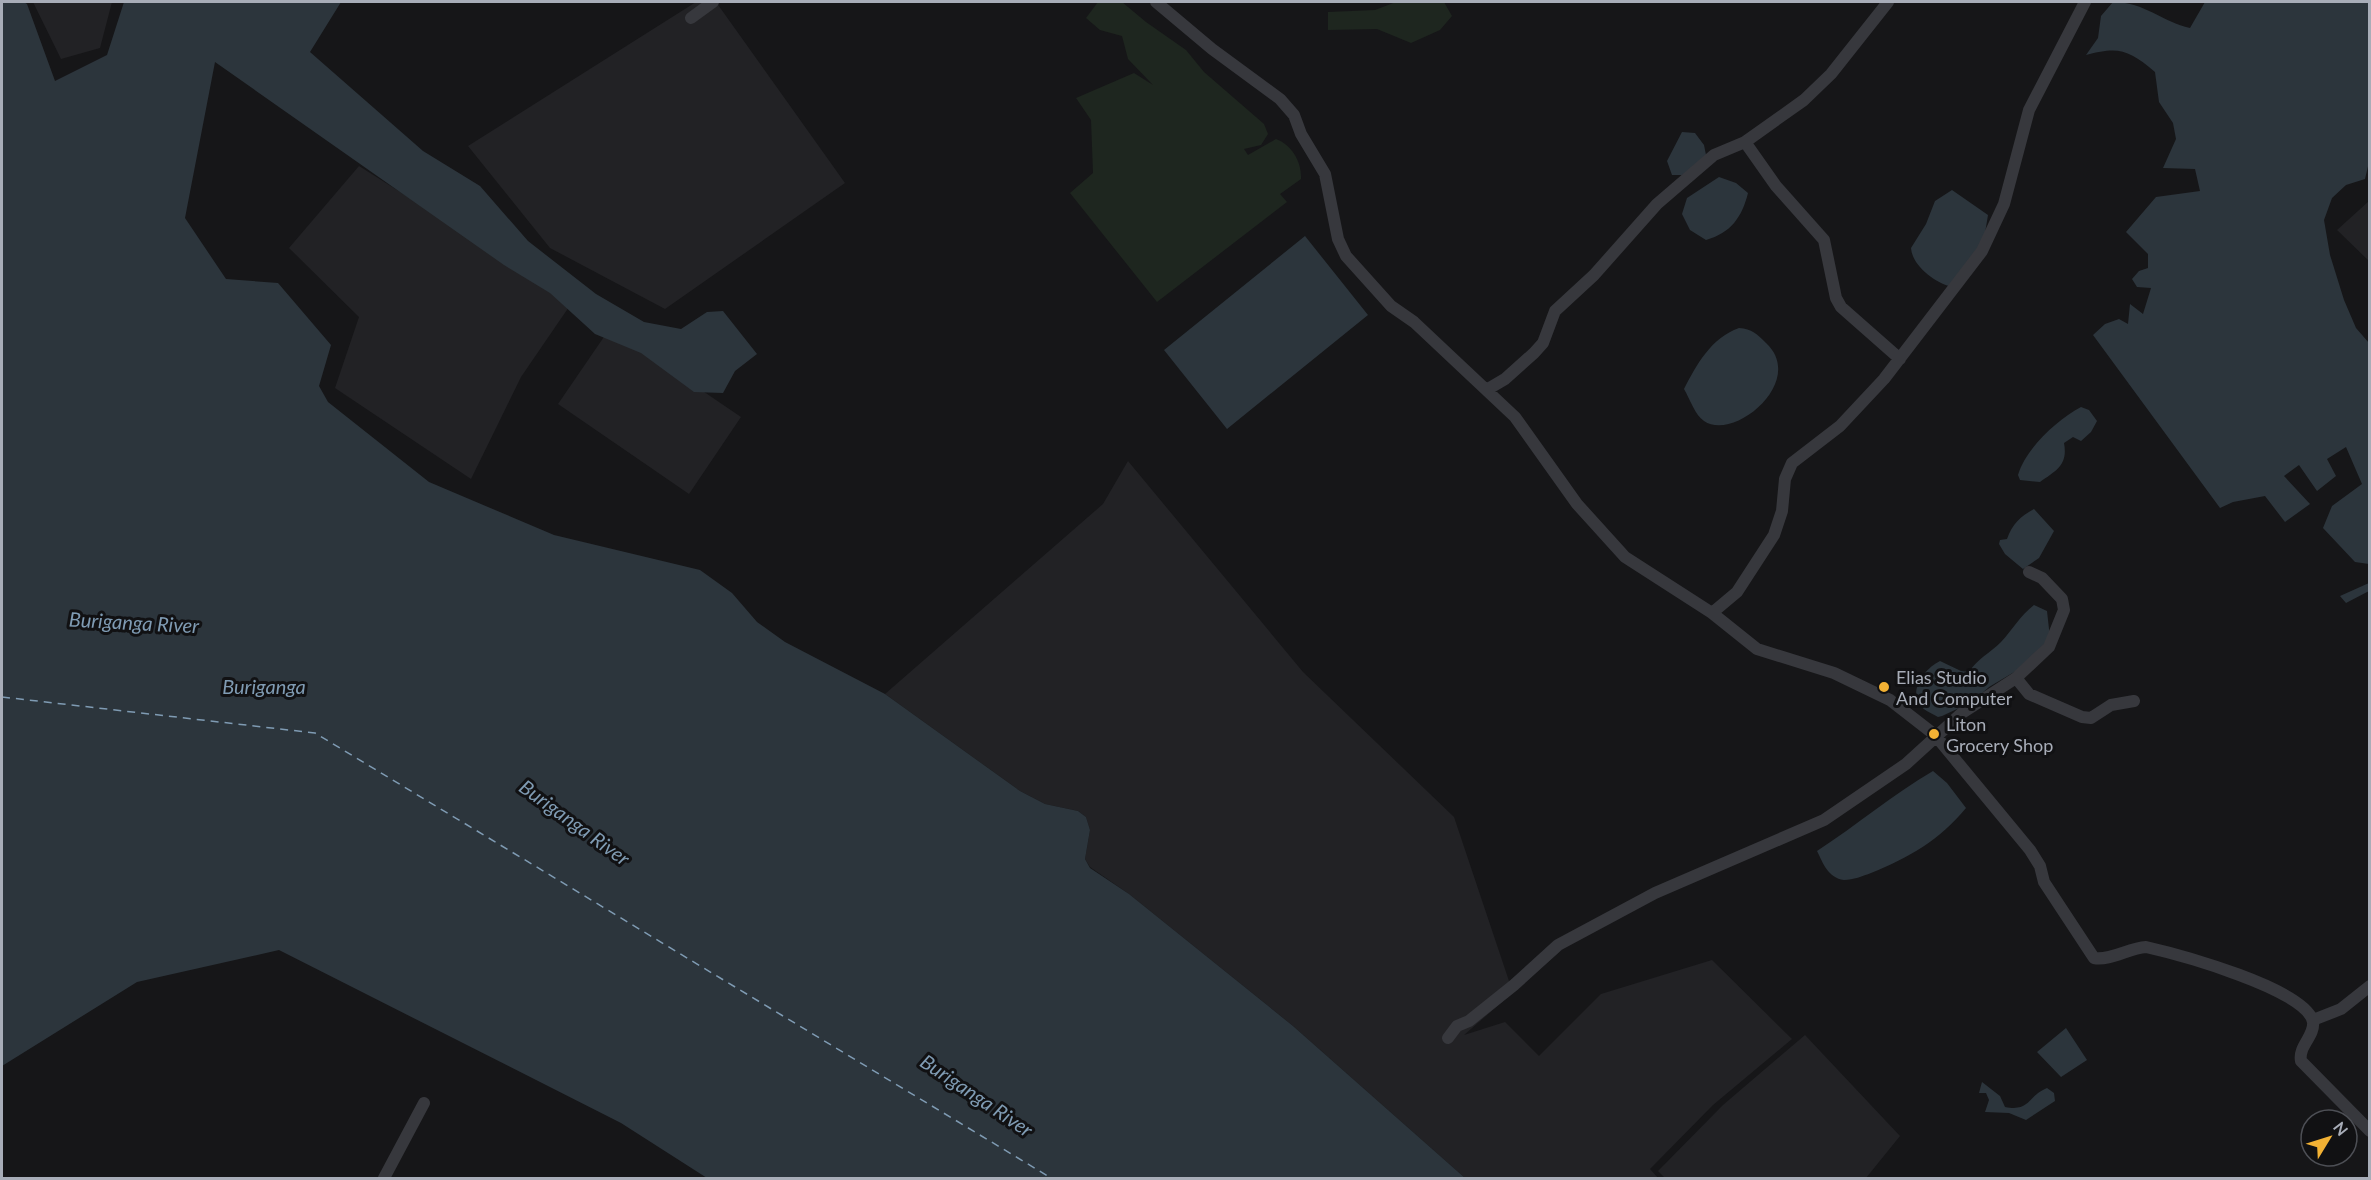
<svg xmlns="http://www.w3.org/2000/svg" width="2371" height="1180" font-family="Lato,sans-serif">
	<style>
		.built { fill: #222225 }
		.green { fill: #1e261f }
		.water { fill: #2c353c }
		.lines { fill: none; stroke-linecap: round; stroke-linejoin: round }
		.ferry { stroke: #7f9bb3; stroke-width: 1.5; stroke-dasharray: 8 6; stroke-linecap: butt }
		.street { stroke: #37383d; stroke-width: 12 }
		.poi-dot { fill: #f2b134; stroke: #111113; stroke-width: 2 }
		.labels { text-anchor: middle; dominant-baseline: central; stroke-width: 6; stroke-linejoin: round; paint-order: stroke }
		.poi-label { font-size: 18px; fill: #a8adb8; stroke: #111113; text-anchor: start }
		.water-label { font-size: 20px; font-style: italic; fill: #7f9bb3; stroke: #111113 }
	</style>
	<rect width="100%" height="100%" fill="#161618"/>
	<!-- built -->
	<path class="built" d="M 33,2 L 112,2 L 100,48 L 61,59 Z
		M 696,2 L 716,2 L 845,183 L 665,309 L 550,248 L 468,146 Z
		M 359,166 L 573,301 L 521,377 L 471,479 L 335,388 L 359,317 L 289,248 Z
		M 2369,201 L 2369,261 L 2337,230 Z
		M 610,328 L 741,417 L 689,494 L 558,404 Z
		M 1128,461 L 1303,672 L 1454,817 L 1509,981 L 1563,949 L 1464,1035 L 1505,1022 L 1539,1056 L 1601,994 L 1712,960 L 1792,1039 L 1713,1105 L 1650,1169 L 1658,1178 L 1465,1178 L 1293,1026 L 1129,894 L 1090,867 L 1085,859 L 1090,830 L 1086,817 L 1078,811 L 1045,804 L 1020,791 L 885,694 L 1103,504 Z
		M 1805,1035 L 1900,1136 L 1866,1178 L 1665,1178 L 1658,1171 L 1723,1105 Z"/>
	<!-- green -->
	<path class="green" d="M 1098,2 L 1122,2 L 1146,22 L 1186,50 L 1204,72 L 1264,124 L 1268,134 L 1261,145 L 1244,149 L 1248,155 L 1276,139 C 1292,145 1302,162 1301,179 L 1280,194 L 1287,202 L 1157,302 L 1070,193 L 1093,173 L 1091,120 L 1076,98 L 1134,73 L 1153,85 L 1128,59 L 1122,36 L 1100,30 L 1086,18 Z
		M 1396,2 L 1444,2 L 1452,16 L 1440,30 L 1411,43 L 1377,29 L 1328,30 L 1328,12 L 1375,10 Z"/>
	<!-- water -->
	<path class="water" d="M 2,2 L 24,2 L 27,4 L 55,81 L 107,55 L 124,2 L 341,2 L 310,52 L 423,151 L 480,186 L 528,241 L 596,294 L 644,322 L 681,329 L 707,312 L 723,311 L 757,354 L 735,371 L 723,393 L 694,392 L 641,353 L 595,334 L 550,293 L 504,265 L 215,62 L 185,218 L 226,279 L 278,283 L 331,345 L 319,386 L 328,402 L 429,482 L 554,535 L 700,570 L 732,593 L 757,622 L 785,642 L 885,694 L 1020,791 L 1045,804 L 1078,811 L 1086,817 L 1090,830 L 1085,859 L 1090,868 L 1129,894 L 1293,1026 L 1465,1178 L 707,1178 L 621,1123 L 279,950 L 137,982 L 2,1066 Z
		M 2113,2 C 2142,1 2163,22 2190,28 L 2205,2 L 2369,2 L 2369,162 L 2365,179 L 2346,185 L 2332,198 L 2324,220 L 2330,255 L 2344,300 L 2356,328 L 2369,343 L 2369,564 L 2355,562 L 2323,528 L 2332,506 L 2362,484 L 2346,447 L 2327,459 L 2336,476 L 2317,491 L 2299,465 L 2284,476 L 2310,504 L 2285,522 L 2265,496 L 2233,502 L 2220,508 L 2093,335 L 2105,324 L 2119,319 L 2128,324 L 2130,304 L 2143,314 L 2151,288 L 2137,287 L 2132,279 L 2139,271 L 2148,268 L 2148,254 L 2126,232 L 2156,197 L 2200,191 L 2195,169 L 2163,168 L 2176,139 L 2173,123 L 2159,102 L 2155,72 C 2129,50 2119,46 2086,55 L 2098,38 L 2101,16 Z
		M 1682,132 L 1695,133 L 1704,145 L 1707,160 L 1682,175 L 1672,175 L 1667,161 Z
		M 1719,177 L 1736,183 L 1748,193 C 1742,217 1731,233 1706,240 L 1690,230 L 1682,214 L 1687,198 Z
		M 1952,190 L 1988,215 L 1983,245 L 1949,286 C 1934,282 1912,265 1911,248 L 1926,224 L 1935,201 Z
		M 1305,236 L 1368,315 L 1227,429 L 1164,350 Z
		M 1739,328 C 1752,329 1757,334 1766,343 C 1807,381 1734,442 1704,421 C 1695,415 1690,399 1684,389 C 1697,364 1711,338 1739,328 Z
		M 2081,407 L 2089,410 L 2097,421 L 2091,432 L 2081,441 L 2073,437 L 2064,443 C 2068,465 2057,470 2040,482 L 2020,480 L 2018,475 C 2026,448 2057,420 2081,407 Z
		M 2034,509 L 2054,531 L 2039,558 L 2023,569 L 2005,554 L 1999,544 L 2000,540 L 2007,539 C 2012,524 2021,516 2034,509 Z
		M 2369,583 L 2369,591 L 2346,603 L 2340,596 Z
		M 2034,605 L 2047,611 L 2050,638 L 2021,668 L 1989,687 L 1972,702 L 1942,716 L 1938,717 C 1931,713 1922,710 1918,702 C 1911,686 1926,668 1940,661 L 1961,671 L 1969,672 C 1977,659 1990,653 2001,642 C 2013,629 2020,616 2034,605 Z
		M 1933,771 L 1947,783 L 1966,808 C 1940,840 1908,858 1871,873 C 1863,876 1853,880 1844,880 C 1828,878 1823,863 1817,851 C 1857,825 1892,795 1933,771 Z
		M 2066,1028 L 2087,1060 L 2061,1077 L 2037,1052 Z
		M 1982,1082 L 2000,1096 L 2005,1107 C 2031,1112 2027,1096 2047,1088 L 2054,1093 L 2055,1101 L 2026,1120 L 2009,1113 L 1985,1112 L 1989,1100 L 1986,1093 L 1979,1093 Z"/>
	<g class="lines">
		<!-- ferry -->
		<path class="ferry" d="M 2,697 L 315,733 L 1051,1178"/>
		<!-- street -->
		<path class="street" d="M 1156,2 L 1212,49 L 1280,99 L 1294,115 L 1301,134 L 1325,174 L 1338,239 L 1346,256 L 1391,306 L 1414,322 L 1515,417 L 1577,504 L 1625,557 L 1712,613 L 1757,649 L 1834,673 L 1890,700 L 1935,735 L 2030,850 L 2040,866 L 2044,882 L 2094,958 C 2110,961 2129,948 2146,947 C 2177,954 2307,989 2313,1022 C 2315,1036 2298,1046 2301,1061 L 2370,1131
			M 691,18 L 713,2
			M 1745,142 L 1804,100 L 1831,74 L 1888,2
			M 1488,389 L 1505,379 L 1534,353 L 1543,343 L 1555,311 L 1594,275 L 1657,204 L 1714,155 L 1745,142 L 1776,186 L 1824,240 L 1836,298 L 1841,307 L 1900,359
			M 1712,613 L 1737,592 L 1774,535 L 1782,511 L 1785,479 L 1792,463 L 1840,426 L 1884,379 L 1982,251 L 2004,204 L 2029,110 L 2085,2
			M 2016,678 L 2029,694 L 2082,717 L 2091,718 L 2111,705 L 2134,701
			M 2313,1020 L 2341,1009 L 2370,986
			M 1448,1038 L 1457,1026 L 1469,1021 L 1514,985 L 1558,945 L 1655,893 L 1824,820 L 1906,764 L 1962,713 L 2016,678 L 2049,647 L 2064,610 L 2062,599 L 2042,578 L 2029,572
			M 384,1178 L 424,1103"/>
	</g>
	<!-- markers -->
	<g class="poi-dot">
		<circle cx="1884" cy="687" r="6"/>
		<circle cx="1934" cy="734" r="6"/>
	</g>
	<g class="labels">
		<!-- poi labels -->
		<g class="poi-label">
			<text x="1896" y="677">Elias Studio<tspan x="1896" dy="21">And Computer</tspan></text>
			<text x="1946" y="724">Liton<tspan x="1946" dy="21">Grocery Shop</tspan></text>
		</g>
		<!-- water labels -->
		<g class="water-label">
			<text transform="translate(134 622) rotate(3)">Buriganga River</text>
			<text x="264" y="686">Buriganga</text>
			<text transform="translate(575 822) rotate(36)">Buriganga River</text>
			<text transform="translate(977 1095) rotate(34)">Buriganga River</text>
		</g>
	</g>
	<!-- border -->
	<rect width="2371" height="1180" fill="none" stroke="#a8adb8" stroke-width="6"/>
	<!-- north arrow -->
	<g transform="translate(2329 1138) rotate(52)"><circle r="28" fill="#111113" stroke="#4d4f55" stroke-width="1.5"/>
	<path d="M0-4.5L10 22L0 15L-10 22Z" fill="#f2b134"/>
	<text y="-9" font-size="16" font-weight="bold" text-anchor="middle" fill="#a8adb8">N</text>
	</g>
</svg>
